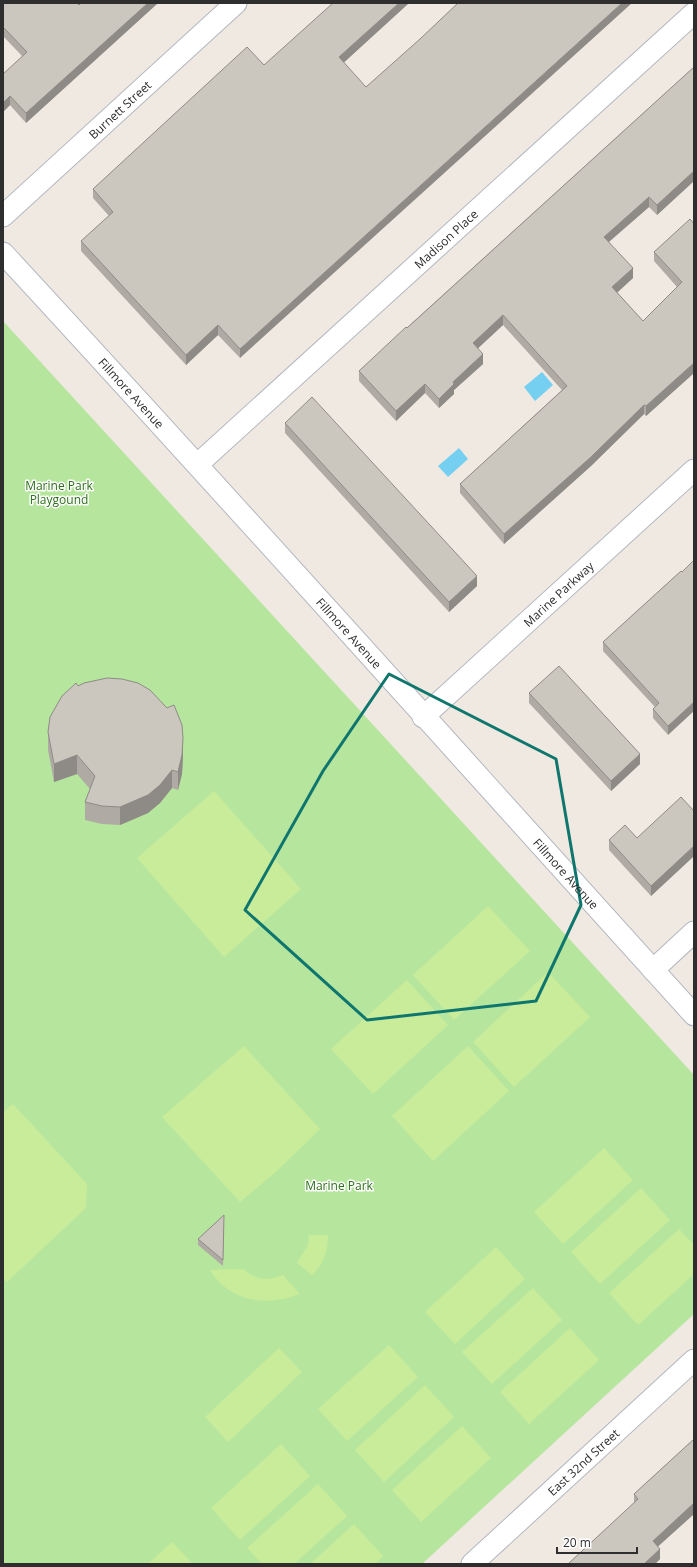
<svg xmlns="http://www.w3.org/2000/svg" width="697" height="1567" font-family="'Open Sans',sans-serif">
	<style>
		.green { fill: #b6e59e }
		.pitch { fill: #c9ec9a }
		.water { fill: #75cff0 }
		.lines { fill: none; stroke-linecap: round; stroke-linejoin: round }
		.minor-casing { stroke: #b4b7c1; stroke-width: 23 }
		.minor { stroke: #fff; stroke-width: 21 }
		.wall { fill: #afaba4 }
		.shaded-wall { fill: #8e8b86 }
		.building { fill: #cbc7bf; stroke: #8e8b86 }
		.marked { fill: none; stroke: #0f766e; stroke-width: 3; stroke-linejoin: round }
		.labels { text-anchor: middle; dominant-baseline: central; stroke-width: 3; stroke-linejoin: round; paint-order: stroke }
		.street-label { font-size: 12px; fill: #2e2e2e; stroke: #fff }
		.park-label { font-size: 12px; fill: #2c6e1b; stroke: #fff }
	</style>
	<rect width="100%" height="100%" fill="#efe9e1"/>
	<!-- green -->
	<path class="green" d="M 3,321 L 694,1075 L 694,1314 L 422,1564 L 3,1564 Z"/>
	<!-- pitch -->
	<path class="pitch" d="M 214,791 L 301,889 L 224,957 L 137,858 Z
		M 488,906 L 530,951 L 454,1020 L 413,975 Z
		M 548,972 L 590,1017 L 514,1087 L 473,1042 Z
		M 407,980 L 448,1025 L 373,1094 L 331,1049 Z
		M 244,1046 L 320,1129 L 279,1169 L 240,1202 L 162,1117 Z
		M 468,1046 L 509,1091 L 433,1161 L 392,1116 Z
		M 13,1104 L 87,1184 L 86,1208 L 7,1282 L 3,1278 L 3,1112 Z
		M 604,1148 L 633,1180 L 563,1244 L 534,1212 Z
		M 641,1188 L 670,1220 L 600,1284 L 571,1252 Z
		M 679,1229 L 694,1245 L 694,1274 L 638,1325 L 609,1293 Z
		M 309,1235 L 328,1235 C 328,1251 324,1264 312,1275 L 297,1263 L 308,1245 Z
		M 496,1247 L 525,1279 L 455,1344 L 425,1312 Z
		M 243,1269 C 256,1280 267,1281 283,1275 L 300,1294 C 267,1307 229,1302 210,1270 Z
		M 533,1288 L 562,1320 L 492,1384 L 462,1352 Z
		M 570,1328 L 599,1360 L 529,1424 L 500,1392 Z
		M 389,1345 L 418,1377 L 347,1441 L 318,1409 Z
		M 279,1348 L 302,1372 L 228,1442 L 205,1417 Z
		M 425,1385 L 454,1417 L 384,1482 L 355,1450 Z
		M 462,1426 L 491,1458 L 421,1522 L 392,1490 Z
		M 281,1444 L 310,1476 L 240,1540 L 211,1508 Z
		M 318,1484 L 347,1516 L 294,1564 L 262,1564 L 247,1548 Z
		M 354,1524 L 383,1556 L 375,1564 L 310,1564 Z
		M 172,1542 L 193,1564 L 148,1564 Z"/>
	<!-- water -->
	<path class="water" d="M 542,372 L 553,385 L 535,401 L 524,387 Z
		M 459,448 L 468,459 L 448,477 L 438,466 Z"/>
	<g class="lines">
		<defs>
			<g id="minor">
				<path id="s1" d="M 3,216 L 236,3"/>
				<path id="s2" d="M 3,253 C 236,505 464,761 694,1015"/>
				<path id="s3" d="M 198,464 L 694,13"/>
				<path id="s4" d="M 423,717 L 694,470"/>
				<path d="M 653,970 L 694,932"/>
				<path id="s5" d="M 472,1564 L 694,1360"/>
			</g>
		</defs>
		<!-- minor casing -->
		<use href="#minor" class="minor-casing"/>
		<!-- minor -->
		<use href="#minor" class="minor"/>
	</g>
	<!-- wall -->
	<path class="wall" d="M 3,3 L 79,5 L 81,3 L 158,3 L 26,123 L 10,105 L 3,112 L 22,56 L 3,36 Z
		M 409,3 L 343,63 L 240,358 L 218,335 L 186,365 L 81,251 L 81,241 L 109,216 L 93,198 L 93,189 L 264,65 Z
		M 694,67 L 694,181 L 657,215 L 649,207 L 609,242 L 633,278 L 617,293 L 643,321 L 677,287 L 654,261 L 654,252 L 694,224 L 694,373 L 646,416 L 644,414 L 591,466 L 504,544 L 460,493 L 460,484 L 562,390 L 503,325 L 478,348 L 483,364 L 454,390 L 454,394 L 439,408 L 425,393 L 396,421 L 359,381 L 359,371 Z
		M 285,423 L 477,586 L 449,612 L 285,433 Z
		M 681,571 L 668,735 L 653,718 L 653,709 L 655,707 L 603,651 L 603,642 Z
		M 78,686 L 183,756 L 182,774 L 178,790 L 172,788 L 160,803 L 148,813 L 120,825 L 102,824 L 85,820 L 85,802 L 90,789 L 77,774 L 54,782 L 48,750 L 48,732 Z
		M 529,693 L 640,764 L 611,791 L 529,703 Z
		M 694,811 L 694,856 L 651,896 L 609,850 L 609,840 L 637,838 Z
		M 224,1215 L 223,1266 L 198,1245 L 198,1239 Z
		M 694,1439 L 694,1514 L 658,1546 L 660,1559 L 655,1564 L 568,1564 L 634,1503 L 634,1494 Z"/>
	<!-- shaded-wall -->
	<path class="shaded-wall" d="M 148,3 L 158,3 L 26,123 L 26,113 Z
		M 399,3 L 409,3 L 339,67 L 339,57 Z
		M 622,3 L 632,3 L 240,358 L 240,349 Z
		M 10,96 L 10,105 L 3,112 L 3,103 Z
		M 694,171 L 694,181 L 657,215 L 657,205 Z
		M 649,197 L 649,207 L 604,246 L 604,237 Z
		M 633,268 L 633,278 L 612,297 L 612,287 Z
		M 503,315 L 503,325 L 473,353 L 473,343 Z
		M 218,325 L 218,335 L 186,365 L 186,355 Z
		M 483,354 L 483,364 L 454,390 L 454,394 L 439,408 L 439,399 L 453,382 Z
		M 694,363 L 694,373 L 646,416 L 646,406 Z
		M 425,384 L 425,393 L 396,421 L 396,411 Z
		M 644,405 L 644,414 L 591,466 L 504,544 L 504,534 Z
		M 477,576 L 477,586 L 449,612 L 449,602 Z
		M 694,702 L 694,711 L 668,735 L 668,726 Z
		M 183,738 L 183,756 L 182,774 L 178,790 L 178,772 Z
		M 640,754 L 640,764 L 611,791 L 611,781 Z
		M 77,755 L 77,774 L 54,782 L 54,764 Z
		M 172,770 L 172,788 L 160,803 L 148,813 L 120,825 L 120,807 Z
		M 694,846 L 694,856 L 651,896 L 651,886 Z
		M 694,1503 L 694,1514 L 653,1551 L 653,1541 Z
		M 660,1549 L 660,1559 L 655,1564 L 644,1564 Z"/>
	<!-- building -->
	<path class="building" d="M 3,3 L 77,3 L 79,5 L 81,3 L 148,3 L 26,113 L 10,96 L 3,103 L 3,74 L 27,52 L 3,27 Z
		M 333,3 L 399,3 L 339,57 L 366,87 L 420,39 L 458,3 L 622,3 L 240,349 L 218,325 L 186,355 L 81,241 L 113,212 L 93,189 L 247,47 L 264,65 Z
		M 694,67 L 694,171 L 657,205 L 649,197 L 604,237 L 633,268 L 612,287 L 643,321 L 682,282 L 654,252 L 690,219 L 694,224 L 694,363 L 646,406 L 644,405 L 591,457 L 504,534 L 460,484 L 567,386 L 503,315 L 473,343 L 483,354 L 453,382 L 454,384 L 439,399 L 425,384 L 396,411 L 359,371 L 406,327 L 407,328 Z
		M 312,397 L 477,576 L 449,602 L 285,423 Z
		M 694,560 L 694,702 L 668,726 L 653,709 L 659,703 L 603,642 L 681,571 L 682,572 Z
		M 559,666 L 640,754 L 611,781 L 529,693 Z
		M 107,678 L 122,679 L 138,683 L 150,690 L 167,708 L 174,705 L 182,725 L 183,738 L 182,755 L 178,772 L 172,770 L 160,785 L 148,795 L 120,807 L 102,806 L 85,802 L 95,776 L 77,755 L 54,764 L 48,732 L 50,717 L 62,696 L 76,683 L 78,686 L 84,683 Z
		M 681,797 L 694,811 L 694,846 L 651,886 L 609,840 L 625,825 L 637,838 Z
		M 224,1215 L 223,1260 L 198,1239 Z
		M 694,1439 L 694,1503 L 653,1541 L 660,1549 L 644,1564 L 568,1564 L 638,1499 L 634,1494 Z"/>
	<!-- marked area -->
	<path class="marked" d="M 389,674 L 556,759 L 581,905 L 536,1001 L 367,1020 L 245,910 L 323,771 Z"/>
	<g class="labels">
		<!-- street labels -->
		<g class="street-label">
			<text stroke="none"><textPath href="#s1" startOffset="158">Burnett Street</textPath></text>
			<text stroke="none"><textPath href="#s3" startOffset="335">Madison Place</textPath></text>
			<text stroke="none"><textPath href="#s2" startOffset="190">Fillmore Avenue</textPath></text>
			<text stroke="none"><textPath href="#s4" startOffset="183">Marine Parkway</textPath></text>
			<text stroke="none"><textPath href="#s2" startOffset="514">Fillmore Avenue</textPath></text>
			<text stroke="none"><textPath href="#s2" startOffset="838">Fillmore Avenue</textPath></text>
			<text stroke="none"><textPath href="#s5" startOffset="151">East 32nd Street</textPath></text>
		</g>
		<!-- park labels -->
		<g class="park-label">
			<text x="59" y="485">Marine Park<tspan x="59" dy="14">Playgound</tspan></text>
			<text x="339" y="1185">Marine Park</text>
		</g>
	</g>
	<!-- border -->
	<rect width="697" height="1567" fill="none" stroke="#2e2e2e" stroke-width="8"/>
	<!-- scale -->
	<path d="M557 1547v6h80v-6" fill="none" stroke="#2e2e2e" stroke-width="2"/>
	<text x="563" y="1547" font-size="12" fill="#2e2e2e" stroke="#ffffff" stroke-width="3" paint-order="stroke">20 m</text>
</svg>
